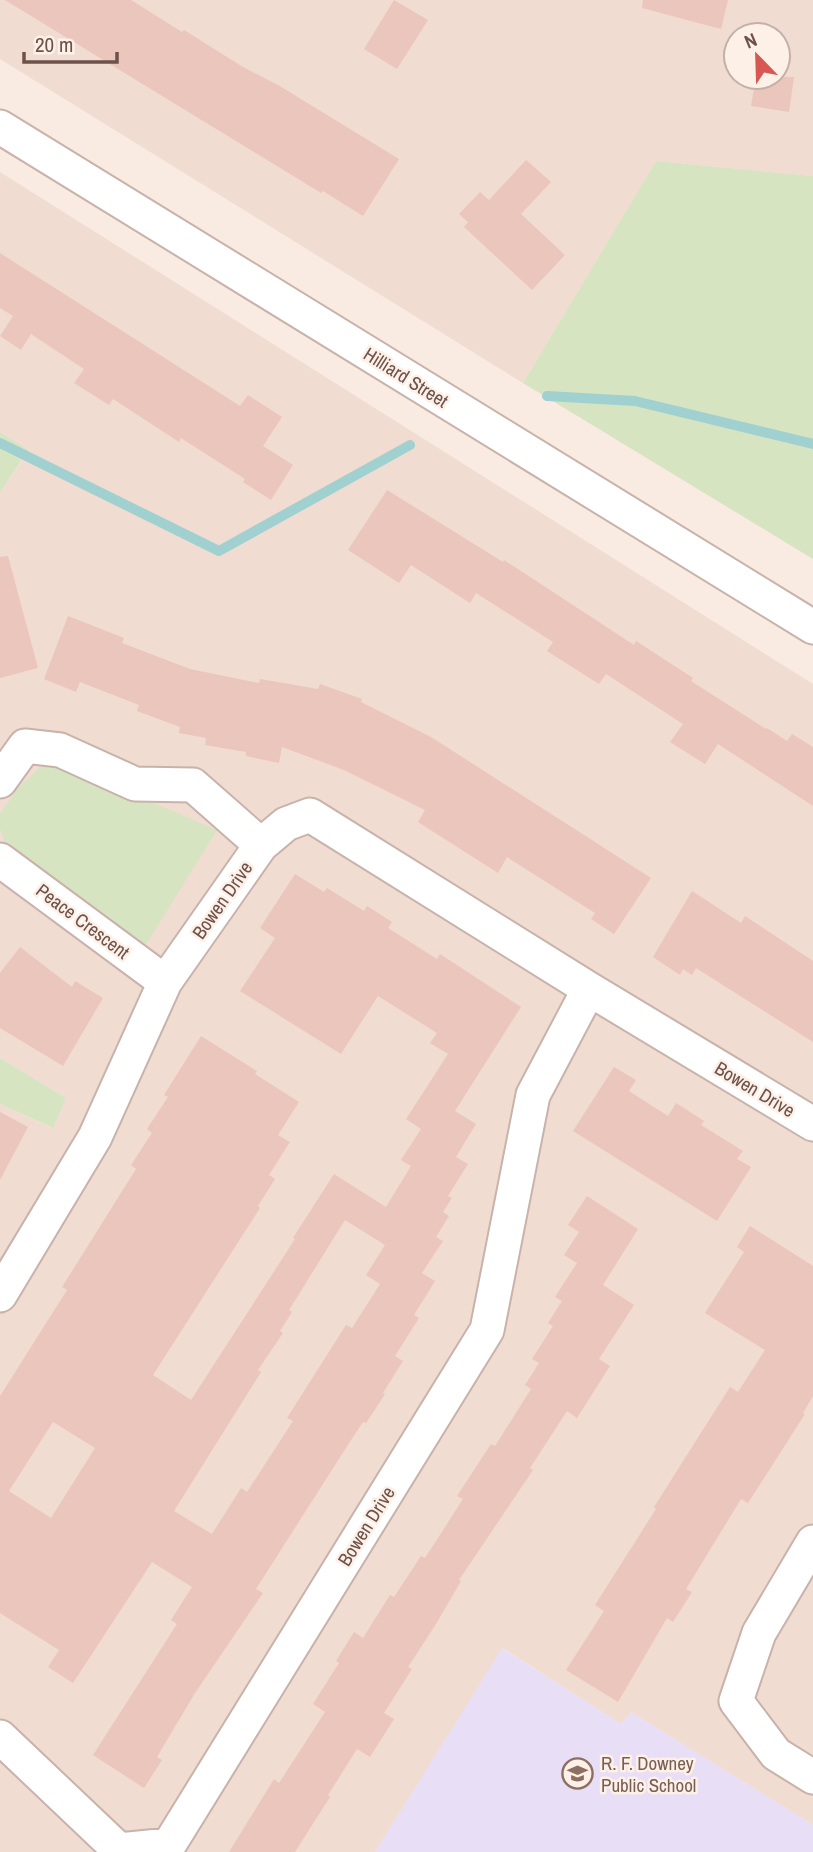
<svg xmlns="http://www.w3.org/2000/svg" width="813" height="1852" font-family="'Archivo Narrow',sans-serif">
	<style>
		.residential { fill: #f0dcd1; fill-rule: evenodd }
		.education { fill: #e8def5 }
		.green { fill: #d6e4c2 }
		.lines { fill: none; stroke-linecap: round; stroke-linejoin: round }
		.stream { stroke: #a0d0cf; stroke-width: 10 }
		.building { fill: #ebc6bc; fill-rule: evenodd }
		.minor-casing { stroke: #c8b2aa; stroke-width: 37 }
		.minor { stroke: #fff; stroke-width: 33 }
		.labels { text-anchor: middle; dominant-baseline: central; stroke-width: 5; stroke-linejoin: round; paint-order: stroke }
		.street-label { font-size: 19px; fill: #6d514b; stroke: #fdf0e7 }
		.education-label { font-size: 19px; fill: #785e54; stroke: #fdf0e7; text-anchor: start }
	</style>
	<rect width="100%" height="100%" fill="#f9ebe1"/>
	<!-- residential -->
	<path class="residential" d="M 0,0 L 813,0 L 813,176 L 656,161 L 523,383 L 0,59 ZM 736,35 L 778,35 L 778,77 L 736,77 Z
		M 0,172 L 813,684 L 813,1825 L 631,1712 L 621,1724 L 503,1648 L 375,1852 L 0,1852 L 0,1104 L 52,1128 L 66,1098 L 0,1058 L 0,493 L 28,451 L 0,432 Z"/>
	<!-- education -->
	<path class="education" d="M 502,1648 L 621,1724 L 631,1712 L 813,1825 L 813,1852 L 375,1852 Z"/>
	<!-- green -->
	<path class="green" d="M 656,161 L 813,176 L 813,559 L 523,383 Z
		M 0,432 L 28,450 L 0,493 Z
		M 40,767 L 75,769 L 217,830 L 145,946 L 57,889 L 9,852 L 0,829 L 0,814 L 17,789 Z
		M 0,1058 L 66,1098 L 53,1128 L 0,1104 Z"/>
	<g class="lines">
		<!-- stream -->
		<path class="stream" d="M 547,396 L 635,401 L 813,444
			M 0,443 L 219,551 L 410,445"/>
	</g>
	<!-- building -->
	<path class="building" d="M 5,0 L 131,0 L 182,32 L 184,30 L 243,67 L 278,85 L 399,159 L 363,216 L 323,191 L 321,193 Z
		M 394,0 L 428,20 L 397,69 L 364,49 Z
		M 643,0 L 728,0 L 721,29 L 642,8 Z
		M 756,77 L 794,77 L 789,112 L 751,106 Z
		M 526,160 L 551,182 L 521,214 L 565,255 L 532,290 L 464,227 L 468,222 L 459,214 L 480,192 L 489,200 Z
		M 0,253 L 240,406 L 248,395 L 282,417 L 263,446 L 293,465 L 271,500 L 243,482 L 245,479 L 181,438 L 179,442 L 113,399 L 109,405 L 74,383 L 84,369 L 31,334 L 21,350 L 0,336 L 13,316 L 0,308 Z
		M 387,490 L 503,562 L 504,560 L 634,645 L 636,641 L 693,678 L 691,681 L 766,729 L 767,728 L 787,741 L 792,734 L 813,747 L 813,806 L 718,744 L 705,764 L 670,742 L 683,724 L 606,674 L 599,684 L 547,651 L 553,642 L 476,593 L 470,603 L 411,565 L 399,583 L 348,550 Z
		M 8,556 L 38,668 L 0,678 L 0,557 Z
		M 68,616 L 124,638 L 122,643 L 190,669 L 259,683 L 260,679 L 318,689 L 320,684 L 362,699 L 361,702 L 431,737 L 651,878 L 614,934 L 591,919 L 595,913 L 507,857 L 498,873 L 418,822 L 425,810 L 344,770 L 282,747 L 279,763 L 246,756 L 246,752 L 205,745 L 206,738 L 179,733 L 180,727 L 137,711 L 139,705 L 80,682 L 76,692 L 44,679 Z
		M 295,874 L 324,892 L 327,888 L 364,911 L 367,906 L 392,922 L 388,928 L 437,959 L 440,954 L 521,1007 L 455,1111 L 476,1124 L 456,1157 L 468,1164 L 448,1196 L 452,1198 L 443,1212 L 449,1216 L 436,1237 L 443,1241 L 422,1273 L 435,1281 L 414,1315 L 419,1318 L 395,1356 L 403,1361 L 383,1393 L 385,1394 L 366,1423 L 363,1422 L 351,1440 L 256,1589 L 263,1593 L 195,1693 L 157,1757 L 162,1760 L 144,1788 L 93,1755 L 177,1624 L 171,1620 L 192,1587 L 152,1562 L 73,1683 L 48,1667 L 59,1650 L 0,1613 L 0,1396 L 67,1290 L 62,1287 L 136,1169 L 131,1165 L 152,1133 L 147,1129 L 168,1097 L 164,1095 L 201,1036 L 257,1071 L 255,1074 L 299,1102 L 278,1135 L 290,1142 L 269,1175 L 275,1179 L 258,1206 L 260,1208 L 153,1375 L 191,1400 L 295,1239 L 293,1238 L 334,1174 L 386,1207 L 411,1166 L 401,1160 L 421,1129 L 406,1119 L 448,1054 L 430,1043 L 437,1033 L 378,996 L 341,1054 L 240,991 L 275,938 L 260,928 ZM 345,1220 L 385,1245 L 366,1275 L 380,1284 L 352,1328 L 346,1325 L 287,1418 L 293,1421 L 247,1492 L 241,1488 L 212,1534 L 174,1511 L 261,1372 L 258,1370 L 283,1333 L 280,1331 L 292,1312 L 289,1310 ZM 53,1422 L 95,1448 L 51,1518 L 9,1491 Z
		M 692,891 L 741,923 L 745,916 L 813,961 L 813,1042 L 696,968 L 692,975 L 683,969 L 680,975 L 653,957 Z
		M 20,947 L 72,987 L 75,981 L 103,998 L 63,1066 L 0,1028 L 0,973 Z
		M 614,1067 L 636,1080 L 629,1091 L 668,1116 L 676,1103 L 704,1121 L 701,1125 L 743,1151 L 737,1159 L 751,1167 L 717,1221 L 573,1131 Z
		M 0,1112 L 28,1127 L 0,1180 Z
		M 587,1196 L 638,1229 L 603,1285 L 634,1305 L 599,1359 L 610,1366 L 577,1418 L 567,1411 L 530,1468 L 533,1470 L 459,1580 L 461,1581 L 436,1624 L 408,1667 L 412,1669 L 384,1713 L 394,1719 L 370,1757 L 357,1749 L 328,1795 L 330,1797 L 295,1852 L 229,1852 L 274,1779 L 279,1783 L 325,1712 L 313,1704 L 339,1663 L 336,1661 L 354,1632 L 363,1638 L 390,1595 L 394,1597 L 421,1556 L 425,1558 L 463,1499 L 457,1496 L 491,1444 L 495,1446 L 531,1389 L 525,1385 L 539,1363 L 532,1359 L 553,1326 L 548,1323 L 562,1301 L 555,1297 L 577,1263 L 564,1255 L 579,1232 L 568,1225 Z
		M 750,1226 L 813,1266 L 813,1396 L 803,1413 L 805,1414 L 748,1503 L 741,1499 L 686,1589 L 692,1592 L 673,1622 L 667,1618 L 618,1702 L 566,1670 L 604,1611 L 595,1605 L 656,1509 L 654,1507 L 730,1387 L 738,1392 L 765,1350 L 705,1313 L 744,1252 L 737,1247 Z"/>
	<g class="lines">
		<defs>
			<path id="minor" d="M 0,127 L 813,627
				M 0,781 L 25,746 L 60,750 L 135,784 L 193,785 L 261,845
				M 0,860 L 165,982
				M 0,1295 L 95,1137 L 165,982 L 261,845 L 286,824 L 310,815 L 589,989 L 813,1124
				M 813,1542 L 759,1633 L 736,1701 L 776,1754 L 813,1777
				M 0,1737 L 119,1850 L 169,1845 L 487,1330 L 533,1095 L 589,989"/>
		</defs>
		<!-- minor casing -->
		<use href="#minor" class="minor-casing"/>
		<!-- minor -->
		<use href="#minor" class="minor"/>
	</g>
	<!-- icons -->
	<defs>
		<symbol id="school-ring" viewBox="-11 -11 22 22"><circle r="9.5" fill="#fdf0e7" stroke="#8d6e63" stroke-width="1.5"/><path d="M0-5L7-2L0 1L-7-2ZM-4 1L0 2.5L4 1V4Q0 6-4 4Z" fill="#8d6e63"/></symbol>
	</defs>
	<g fill-rule="evenodd">
		<use href="#school-ring" x="560" y="1756" width="35" height="35"/>
	</g>
	<g class="labels">
		<!-- street labels -->
		<g class="street-label">
			<text transform="translate(406 377) rotate(32)">Hilliard Street</text>
			<text transform="translate(222 900) rotate(-55)">Bowen Drive</text>
			<text transform="translate(83 921) rotate(37)">Peace Crescent</text>
			<text transform="translate(755 1089) rotate(31)">Bowen Drive</text>
			<text transform="translate(366 1526) rotate(-58)">Bowen Drive</text>
		</g>
		<!-- education labels -->
		<g class="education-label">
			<text x="601" y="1763">R. F. Downey<tspan x="601" dy="22">Public School</tspan></text>
		</g>
	</g>
	<!-- north arrow -->
	<g transform="translate(757 56) rotate(337)"><circle r="33" fill="#fdf0e7" stroke="#c3b0a9" stroke-width="2"/>
	<path d="M0-5L12 26L0 18L-12 26Z" fill="#d75753"/>
	<text y="-10" font-size="19" font-weight="bold" text-anchor="middle" fill="#6d514b">N</text>
	</g>
	<!-- scale -->
	<path d="M24 52v10h93v-10" fill="none" stroke="#6d514b" stroke-width="3.5"/>
	<text x="35" y="52" font-size="21" fill="#6d514b" stroke="#fdf0e7" stroke-width="5" paint-order="stroke">20 m</text>
</svg>
